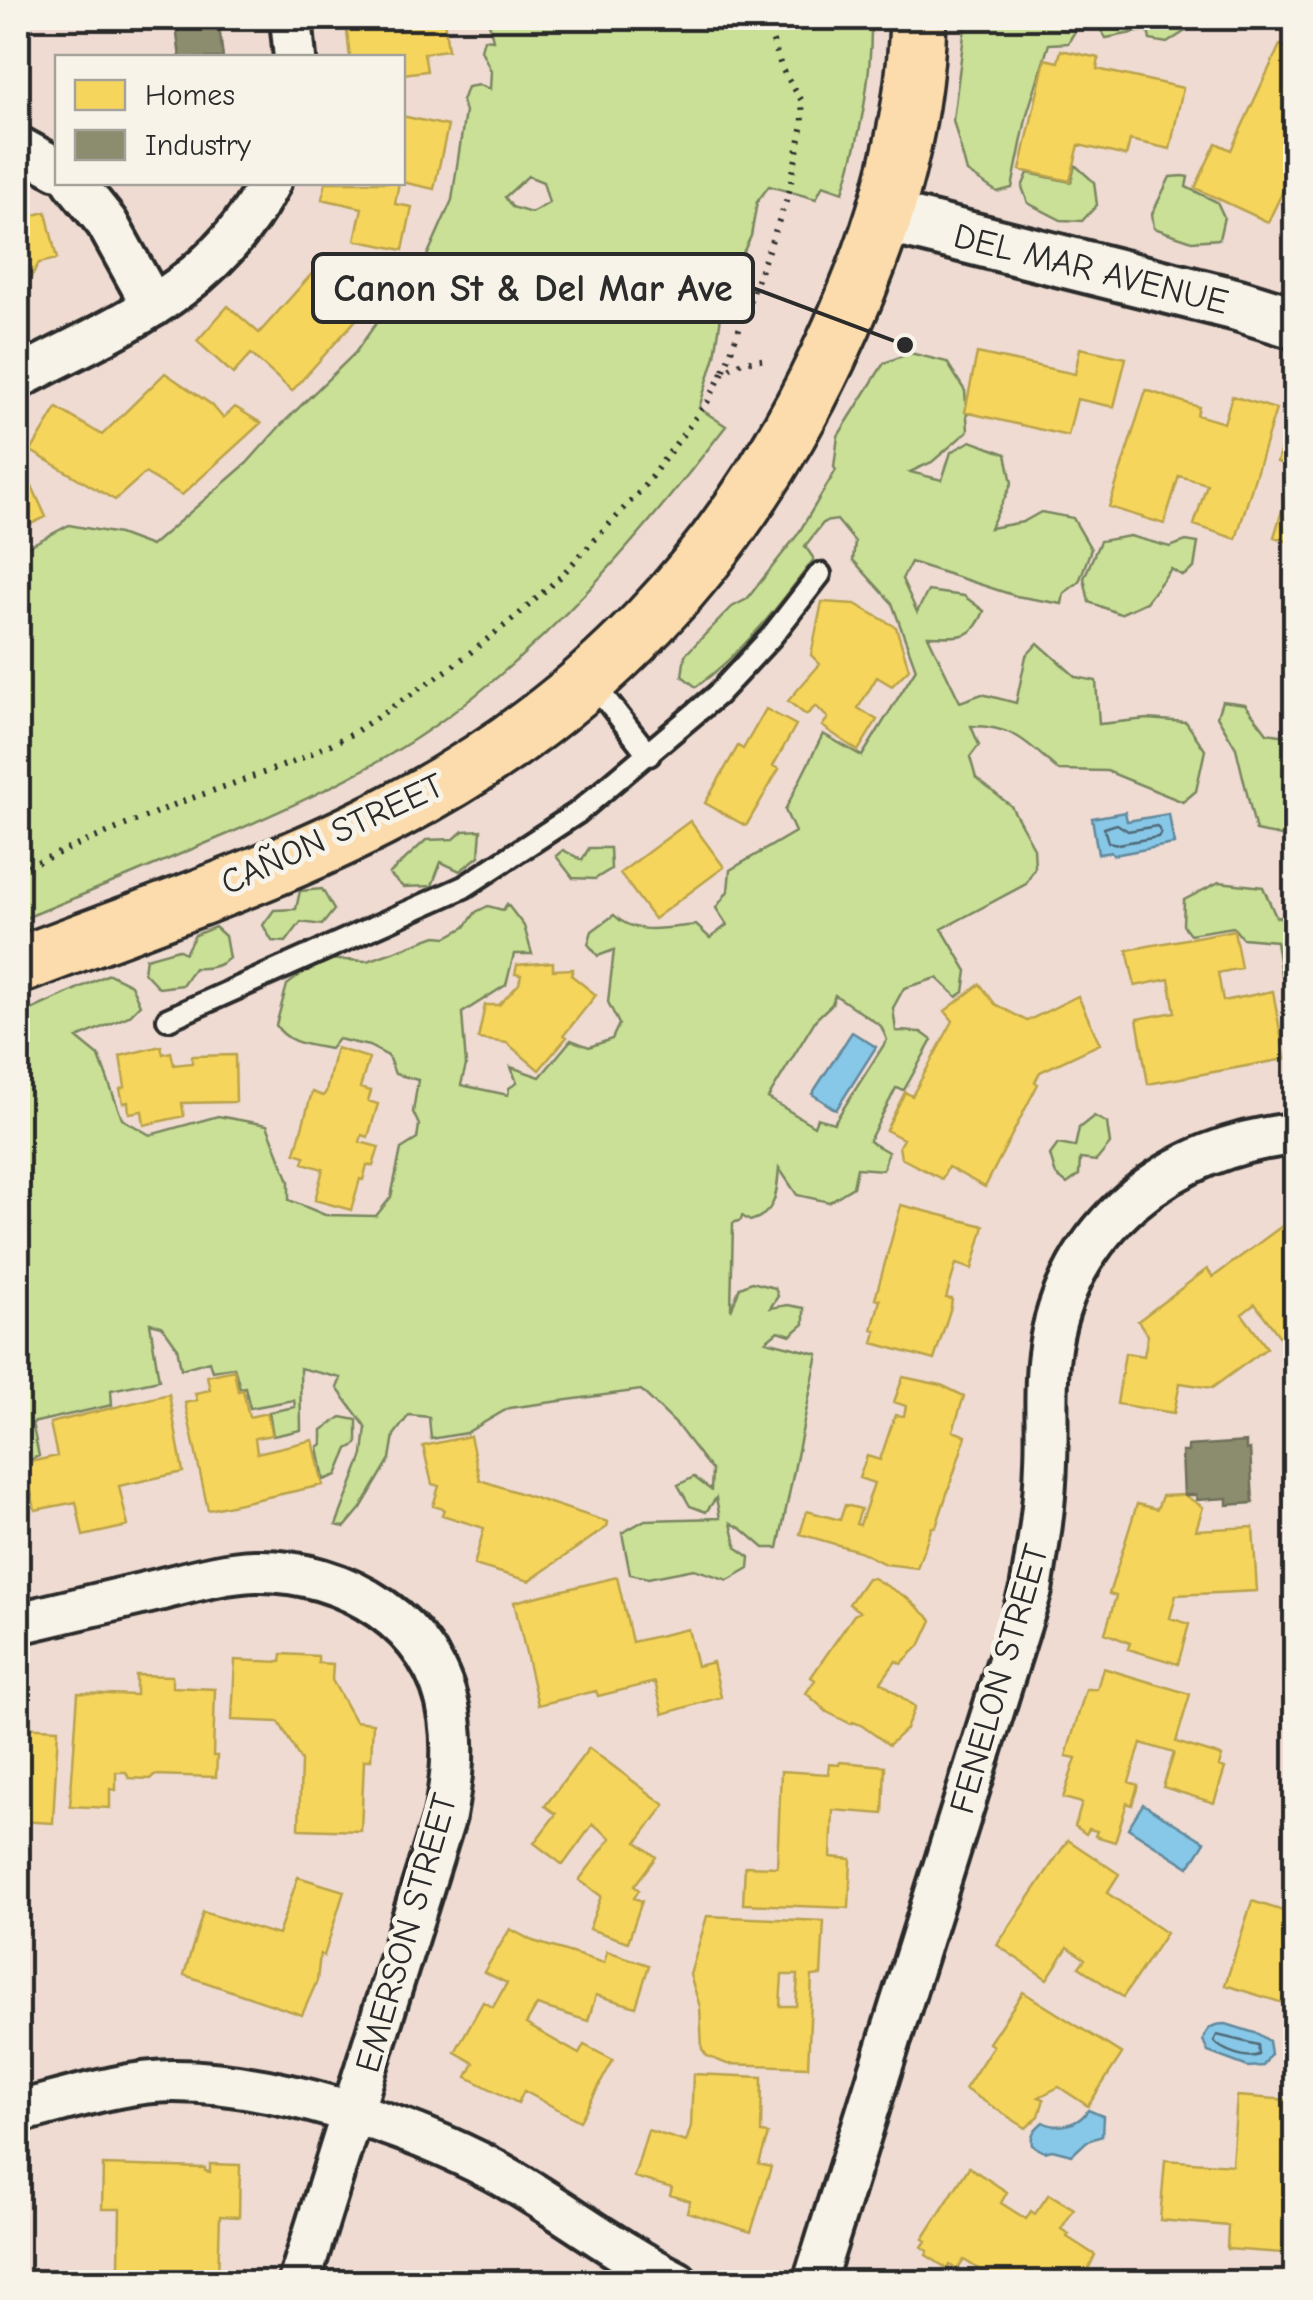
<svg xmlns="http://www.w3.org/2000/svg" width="1313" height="2300" font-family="'Comic Neue',sans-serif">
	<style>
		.green { fill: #cae096; stroke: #7a8660; stroke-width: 2.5; fill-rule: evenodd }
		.water { fill: #87c8e8; stroke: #62899c; stroke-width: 2.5 }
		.homes { fill: #f6d55c; stroke: #b9a24d; stroke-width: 2.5; fill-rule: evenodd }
		.industry { fill: #8c8c6e; stroke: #6f6f5a; stroke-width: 2.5 }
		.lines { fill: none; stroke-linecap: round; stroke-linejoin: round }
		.shore { stroke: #506a77; stroke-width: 2.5 }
		.service-casing { stroke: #2b2b2b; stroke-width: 28 }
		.minor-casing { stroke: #2b2b2b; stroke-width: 48 }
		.tertiary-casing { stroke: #2b2b2b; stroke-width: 58 }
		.primary-casing { stroke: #2b2b2b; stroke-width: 62 }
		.path { stroke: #2b2b2b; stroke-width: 6; stroke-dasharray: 2.5 8; stroke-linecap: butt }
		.service { stroke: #f7f3e8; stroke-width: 20 }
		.minor { stroke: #f7f3e8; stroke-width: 40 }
		.tertiary { stroke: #f7f3e8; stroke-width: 50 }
		.primary { stroke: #fcdcac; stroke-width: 55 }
		.labels { text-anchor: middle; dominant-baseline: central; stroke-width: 10; stroke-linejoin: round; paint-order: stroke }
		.street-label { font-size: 35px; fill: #2b2b2b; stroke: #f7f3e8 }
		.leader { fill: none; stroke: #2b2b2b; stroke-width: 4 }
		.callout-dot { fill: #2b2b2b; stroke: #f7f3e8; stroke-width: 4 }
		.callout { fill: #f7f3e8; stroke: #2b2b2b; stroke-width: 4 }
		.callout-label { font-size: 38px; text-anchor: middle; font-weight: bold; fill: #2b2b2b }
	</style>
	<rect width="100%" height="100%" fill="#efdbd2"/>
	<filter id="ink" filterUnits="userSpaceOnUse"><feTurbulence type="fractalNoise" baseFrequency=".01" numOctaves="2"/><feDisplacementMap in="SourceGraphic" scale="20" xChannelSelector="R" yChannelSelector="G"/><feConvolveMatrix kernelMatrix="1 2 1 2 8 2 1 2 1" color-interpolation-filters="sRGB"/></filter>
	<g filter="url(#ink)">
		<!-- green -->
		<path class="green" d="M 488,18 L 871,18 C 872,77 861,135 843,192 L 823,185 L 816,199 L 769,186 L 757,202 L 751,236 L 725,290 L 715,356 L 699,408 L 726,426 C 641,536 545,650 430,729 C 368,772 297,804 228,834 C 158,864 88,893 18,921 L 18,552 L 69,525 L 119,534 L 151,546 L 247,463 L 281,425 L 355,353 L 402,287 L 410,265 L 427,256 L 452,200 L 465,112 L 462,101 L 467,87 L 479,85 L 490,89 L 491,71 L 481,50 L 484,39 L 493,40 ZM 528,176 L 543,182 L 549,203 L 531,213 L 512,207 L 505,197 Z
			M 977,18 L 1083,18 L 1068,43 L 1049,44 L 1027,114 L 1012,188 L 997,192 L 967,172 L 953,120 L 965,27 Z
			M 1093,18 L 1193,18 L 1193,26 L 1167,43 L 1150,40 L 1148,30 L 1106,38 Z
			M 1075,165 L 1094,182 L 1097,205 L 1082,221 L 1061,220 L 1028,203 L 1022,187 L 1028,173 L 1071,182 Z
			M 1183,176 L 1188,177 L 1186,187 L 1217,202 L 1224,217 L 1219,239 L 1192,241 L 1154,228 L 1152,214 L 1170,177 Z
			M 910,353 L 947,362 L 965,391 L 968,431 L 932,462 L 910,472 L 942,480 L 951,452 L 971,441 L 1006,454 L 1012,483 L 990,528 L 1023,522 L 1041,512 L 1073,518 L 1091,549 L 1079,582 L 1064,593 L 1062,604 L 1016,596 L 911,562 L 902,579 L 917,612 L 928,591 L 964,596 L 984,611 C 972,642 957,636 928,636 L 960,702 L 982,694 L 1016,703 L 1026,656 L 1038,643 L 1076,677 L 1096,681 L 1099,724 L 1147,719 L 1186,722 L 1205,750 L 1196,791 L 1183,802 L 1107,771 L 1058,770 C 1028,743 1014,726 971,726 L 979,745 L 970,757 L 976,778 L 1011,806 L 1034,848 L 1035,867 L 1026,884 L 942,929 L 967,971 L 964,992 L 957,997 L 937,978 L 904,988 L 893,1008 L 896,1031 L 921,1032 L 932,1040 L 904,1090 L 896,1088 L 869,1141 L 888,1152 L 883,1170 L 857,1168 L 853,1187 L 829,1202 L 797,1195 L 779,1168 C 777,1191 777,1214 750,1221 L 742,1216 L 741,1220 L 733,1223 L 731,1310 L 740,1287 L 752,1282 L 775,1288 L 778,1296 L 770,1308 L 788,1305 L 804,1308 L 804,1324 L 791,1335 L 778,1331 L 766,1341 L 818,1354 L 778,1548 L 764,1548 L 742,1529 L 731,1523 L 737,1548 L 750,1557 L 749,1568 L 728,1580 L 694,1569 L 648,1578 L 630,1574 L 622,1533 L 645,1520 L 720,1518 L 716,1498 L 706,1512 L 690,1506 L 678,1485 L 694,1477 L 711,1490 L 712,1471 L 676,1424 L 641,1390 L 509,1408 L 466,1433 L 431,1439 L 429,1417 L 409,1415 L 394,1435 L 390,1459 L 361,1508 L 345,1527 L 336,1525 L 363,1455 L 366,1427 L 337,1388 L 341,1378 L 300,1368 L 301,1430 L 273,1436 L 269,1412 L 295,1407 L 294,1400 L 250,1408 L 245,1387 L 240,1388 L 234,1367 L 212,1371 L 209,1361 L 181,1369 L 177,1347 L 162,1326 L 150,1323 L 159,1380 L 111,1390 L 112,1405 L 32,1423 L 39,1456 L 18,1465 L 18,1016 L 109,974 L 131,985 L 140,1005 L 129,1016 L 77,1038 L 99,1056 L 122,1119 L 150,1135 L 218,1116 L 267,1125 L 289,1181 L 289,1200 L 325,1215 L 376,1216 L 391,1197 L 401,1149 L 417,1139 L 419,1125 L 413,1112 L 418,1080 L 395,1074 L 388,1056 L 369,1046 L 338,1039 L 330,1049 C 310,1045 287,1044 276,1025 L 287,985 L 320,959 L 368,961 L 436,936 L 447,937 L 465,927 L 476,912 L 488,906 L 503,910 L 507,904 L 524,926 L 532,954 L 514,954 L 506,985 L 462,1013 L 466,1065 L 461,1085 L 508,1095 L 509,1088 L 517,1083 L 511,1067 L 540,1077 L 571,1040 L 589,1047 L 612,1039 L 619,1024 L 608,1002 L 614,950 L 598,956 L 588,944 L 592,931 L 614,915 C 635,937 668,927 696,925 L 710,938 L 727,925 L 716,908 L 728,891 L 730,870 L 795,832 L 785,810 L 823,734 L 862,756 L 916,669 L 892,603 L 853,560 L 855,542 L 837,520 L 824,522 L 805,546 L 814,559 C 778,607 744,652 696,687 L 682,676 L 685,655 L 732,607 L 747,599 L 798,534 L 836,470 L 834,467 L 838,436 L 884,363 ZM 835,995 L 881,1026 L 887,1040 L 834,1123 L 817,1118 L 814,1126 L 768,1098 L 816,1019 L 832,1004 Z
			M 1130,536 L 1170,547 L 1186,541 L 1198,543 L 1194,568 L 1183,576 L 1171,569 L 1146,602 L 1120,614 L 1089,602 L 1084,578 L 1100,541 Z
			M 1222,701 L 1245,704 L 1267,733 L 1295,737 L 1295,828 L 1286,837 L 1256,831 L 1236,748 L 1217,716 Z
			M 481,830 L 479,856 L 460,871 L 441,862 L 432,886 L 403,887 L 389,874 L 426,840 L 454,839 L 463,831 Z
			M 589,848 L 610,848 L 611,869 L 595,879 L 573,878 L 556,856 L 563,850 L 582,860 Z
			M 1219,882 L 1263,887 L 1276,917 L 1295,919 L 1295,976 L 1281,974 L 1276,941 L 1242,938 L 1233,927 L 1190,934 L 1183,925 L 1184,900 Z
			M 322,889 L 334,910 L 322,925 L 301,922 L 286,942 L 272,941 L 263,925 L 274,910 L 296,909 L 300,891 Z
			M 215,927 L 225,936 L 229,958 C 220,967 206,969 194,968 L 182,985 L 159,988 L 144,972 L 146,958 L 178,949 L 185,953 L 195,935 Z
			M 1094,1116 L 1107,1123 L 1110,1144 L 1096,1161 L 1080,1159 L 1079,1175 L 1067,1184 L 1056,1175 L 1050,1155 L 1058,1144 L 1075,1147 L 1079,1128 Z
			M 341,1417 L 357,1420 L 357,1444 L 348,1449 L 337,1475 L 324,1480 L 318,1447 L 322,1444 L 322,1430 Z"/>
		<!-- water -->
		<path class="water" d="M 1125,812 L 1127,821 L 1169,814 L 1174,844 L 1113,855 L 1111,852 L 1098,854 L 1092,818 Z
			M 852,1032 L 876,1047 L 836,1110 L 812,1094 Z
			M 1143,1804 L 1205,1842 L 1189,1867 L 1128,1828 Z
			M 1226,2024 L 1258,2034 L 1269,2041 L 1271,2054 L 1263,2066 L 1248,2067 L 1208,2052 L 1203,2040 C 1207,2027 1213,2024 1226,2024 Z
			M 1088,2110 L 1103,2116 L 1102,2136 L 1087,2141 L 1072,2155 L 1052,2150 L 1044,2152 L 1032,2145 C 1030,2134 1035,2129 1043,2122 C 1058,2130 1079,2125 1088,2110 Z"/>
		<!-- homes -->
		<path class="homes" d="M 373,18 L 459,18 L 444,19 L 448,50 L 424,53 L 427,71 L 402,74 L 402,58 L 350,58 L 346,23 Z
			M 1280,45 L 1296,52 L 1296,164 L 1268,222 L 1195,188 L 1216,143 L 1231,150 Z
			M 1061,50 L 1099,58 L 1097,69 L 1183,88 L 1170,149 L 1130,140 L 1126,156 L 1079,145 L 1070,181 L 1020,170 L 1045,59 L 1058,62 Z
			M 402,116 L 448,126 L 434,189 L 402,182 Z
			M 326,182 L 399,182 L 395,204 L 412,207 L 403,250 L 355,240 L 362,208 L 322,199 Z
			M 46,212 L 57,259 L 39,263 L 18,299 L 18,219 Z
			M 325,259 L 372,302 L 292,391 L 251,354 L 233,374 L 197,341 L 228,306 L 259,333 Z
			M 1080,348 L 1126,358 L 1114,407 L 1077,399 L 1068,436 L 965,412 L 977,353 L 1075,374 Z
			M 165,373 L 212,405 L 223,418 L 235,407 L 261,423 L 182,495 L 145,473 L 115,500 L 31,451 L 57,408 L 102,435 Z
			M 1146,390 L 1199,407 L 1197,415 L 1224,423 L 1232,396 L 1276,409 L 1236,539 L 1194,525 L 1207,484 L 1179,476 L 1164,524 L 1109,507 Z
			M 1289,423 L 1296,425 L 1296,544 L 1274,537 L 1295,468 L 1277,462 Z
			M 18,455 L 46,517 L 18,530 Z
			M 822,602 L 855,604 L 896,627 L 909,669 L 892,686 L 877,677 L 858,708 L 877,720 L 858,751 L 822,726 L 828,718 L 816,706 L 806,715 L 788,701 L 820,664 L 811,655 Z
			M 766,709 L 796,725 L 773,766 L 779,769 L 746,826 L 705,803 L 738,746 L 743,749 Z
			M 690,821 L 724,867 L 654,919 L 620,873 Z
			M 1234,930 L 1241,968 L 1218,973 L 1223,1001 L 1273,991 L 1285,1059 L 1148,1084 L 1137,1019 L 1175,1012 L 1169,979 L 1135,986 L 1127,950 Z
			M 553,962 L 553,970 L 573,969 L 571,975 L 596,995 L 564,1035 L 567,1037 L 539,1070 L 507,1043 L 478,1039 L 485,1005 L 499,1005 L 519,984 L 521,975 L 515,974 L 517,965 Z
			M 980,984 L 995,1004 L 1027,1021 L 1078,996 L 1100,1044 L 1040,1072 L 1035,1082 L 1038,1084 L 985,1187 L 948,1167 L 942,1179 L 901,1158 L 899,1146 L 903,1139 L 886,1130 L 905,1092 L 912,1096 L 953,1021 L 945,1011 Z
			M 161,1046 L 163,1054 L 171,1052 L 174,1065 L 192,1063 L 192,1056 L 235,1055 L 236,1102 L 182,1103 L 184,1116 L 144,1125 L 142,1111 L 129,1113 L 128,1102 L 123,1103 L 120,1089 L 125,1087 L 120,1056 Z
			M 336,1048 L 369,1058 L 360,1088 L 371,1091 L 368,1101 L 378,1104 L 368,1137 L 362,1135 L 360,1142 L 379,1147 L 373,1166 L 367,1165 L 363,1180 L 360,1179 L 351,1210 L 315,1200 L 323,1169 L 303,1163 L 305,1156 L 295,1153 L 312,1092 L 323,1096 L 326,1092 Z
			M 901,1205 L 984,1226 L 972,1269 L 956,1264 L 946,1298 L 952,1299 L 951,1307 L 934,1360 L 873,1343 L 876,1331 L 872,1330 L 880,1300 L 875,1299 Z
			M 1282,1226 L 1296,1245 L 1296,1325 L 1280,1337 L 1255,1304 L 1242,1314 L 1267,1348 L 1212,1388 L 1180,1383 L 1174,1413 L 1117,1404 L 1125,1353 L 1144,1356 L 1148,1335 L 1138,1321 L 1207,1269 L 1213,1277 Z
			M 234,1370 L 238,1391 L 243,1390 L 249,1417 L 267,1413 L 272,1435 L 255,1438 L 257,1453 L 313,1440 L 323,1485 L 208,1510 L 185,1403 L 197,1400 L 195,1393 L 210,1390 L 207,1376 Z
			M 903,1377 L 941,1385 L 964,1396 L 953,1431 L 966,1436 L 936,1527 L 932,1527 L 917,1568 L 885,1564 L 859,1551 L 800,1534 L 807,1511 L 840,1520 L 845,1505 L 861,1509 L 856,1524 L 860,1525 L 874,1483 L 859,1478 L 867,1456 L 880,1460 L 895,1415 L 904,1416 L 906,1406 L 894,1402 Z
			M 169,1394 L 183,1472 L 119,1486 L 128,1526 L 83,1536 L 76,1502 L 35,1510 L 25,1463 L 57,1456 L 50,1423 Z
			M 470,1436 L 480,1480 L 608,1522 L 607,1527 L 529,1581 L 474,1565 L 484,1528 L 442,1515 L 444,1509 L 433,1506 L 439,1486 L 432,1484 L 423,1446 Z
			M 1184,1495 L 1203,1507 L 1196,1530 L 1253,1527 L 1257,1591 L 1176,1595 L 1170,1618 L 1189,1624 L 1178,1664 L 1128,1649 L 1130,1643 L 1105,1633 L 1116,1596 L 1109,1594 L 1137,1504 L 1157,1509 L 1162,1496 Z
			M 617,1577 L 632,1642 L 688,1629 L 697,1666 L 713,1662 L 721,1697 L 663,1714 L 655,1682 L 598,1696 L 596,1691 L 538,1705 L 514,1602 Z
			M 867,1578 L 873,1578 L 906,1597 L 932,1620 L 921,1644 L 901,1664 L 896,1661 L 881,1682 L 915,1707 L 906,1729 L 889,1745 L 861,1725 L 853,1722 L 851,1724 L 827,1712 L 806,1693 L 815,1680 L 811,1677 L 854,1615 L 860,1612 L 849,1604 Z
			M 282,1654 L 318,1656 L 318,1663 L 333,1664 L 332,1680 L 355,1721 L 373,1723 L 371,1760 L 364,1760 L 361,1831 L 299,1829 L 301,1761 L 279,1722 L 232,1720 L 235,1660 L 281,1662 Z
			M 1103,1668 L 1190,1694 L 1176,1742 L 1222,1756 L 1219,1766 L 1225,1768 L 1214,1803 L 1163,1787 L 1174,1753 L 1141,1743 L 1129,1782 L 1138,1785 L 1132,1805 L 1127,1803 L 1115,1842 L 1095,1836 L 1097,1831 L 1089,1829 L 1086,1834 L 1075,1826 L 1082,1803 L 1063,1798 L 1076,1758 L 1066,1756 L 1086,1689 L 1097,1689 Z
			M 136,1675 L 172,1676 L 172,1687 L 215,1689 L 213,1756 L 217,1756 L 216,1777 L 154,1775 L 150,1779 L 129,1778 L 126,1772 L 116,1772 L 116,1790 L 110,1789 L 110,1808 L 70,1806 L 78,1693 L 136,1695 Z
			M 18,1727 L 58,1729 L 53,1823 L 18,1821 Z
			M 589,1748 L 665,1805 L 637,1842 L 656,1857 L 634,1886 L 639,1890 L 634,1898 L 642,1901 L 628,1942 L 589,1929 L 601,1896 L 579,1880 L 611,1838 L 593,1824 L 563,1865 L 534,1843 L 556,1814 L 545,1806 Z
			M 840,1762 L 885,1766 L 883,1814 L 833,1810 L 831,1857 L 851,1859 L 849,1908 L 743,1904 L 745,1866 L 777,1867 L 781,1771 L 828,1774 L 829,1764 L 839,1765 Z
			M 1068,1840 L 1119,1874 L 1107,1893 L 1166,1933 L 1123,1997 L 1079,1967 L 1085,1959 L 1068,1947 L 1047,1979 L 997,1945 Z
			M 298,1877 L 344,1891 L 324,1956 L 320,1954 L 317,1981 L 302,2015 L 184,1975 L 203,1912 L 278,1935 Z
			M 1252,1901 L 1296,1915 L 1296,2007 L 1225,1985 Z
			M 707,1916 L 824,1921 L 821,1975 L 812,1976 L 808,2067 L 727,2064 L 707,2056 L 702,2049 L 700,2007 L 690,1975 ZM 782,1975 L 798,1975 L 796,2006 L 780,2006 Z
			M 510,1929 L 533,1941 L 604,1963 L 607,1951 L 649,1965 L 636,2007 L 596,1995 L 588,2021 L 537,2005 L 526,2024 L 579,2054 L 584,2045 L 613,2060 L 580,2121 L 524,2091 L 518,2103 L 467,2077 L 474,2063 L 455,2052 L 483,2002 L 493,2007 L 507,1983 L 484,1972 Z
			M 1023,1992 L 1122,2054 L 1088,2106 L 1059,2087 L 1039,2097 L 1044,2099 L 1039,2116 L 1026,2128 L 965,2089 L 993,2046 L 989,2043 Z
			M 693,2074 L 762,2077 L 761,2133 L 768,2134 L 759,2164 L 771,2167 L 751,2232 L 687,2212 L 690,2201 L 670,2195 L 672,2188 L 634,2177 L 648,2130 L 686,2142 L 691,2126 Z
			M 1237,2096 L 1288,2100 L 1282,2178 L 1296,2179 L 1296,2254 L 1227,2249 L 1228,2226 L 1160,2220 L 1165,2160 L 1232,2165 Z
			M 210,2164 L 240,2165 L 239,2217 L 220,2216 L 218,2278 L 198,2277 L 198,2282 L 112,2282 L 113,2267 L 119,2267 L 120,2209 L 102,2209 L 103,2165 L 205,2168 L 205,2171 L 210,2172 Z
			M 969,2167 L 1007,2192 L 1001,2203 L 1026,2219 L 1031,2211 L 1035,2214 L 1049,2194 L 1074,2209 L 1061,2229 L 1069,2234 L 1067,2237 L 1095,2255 L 1082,2282 L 1046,2282 L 1041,2279 L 1039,2282 L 999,2282 L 964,2260 L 957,2270 L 950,2265 L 948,2269 L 926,2255 L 928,2251 L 922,2247 L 926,2241 L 923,2239 Z"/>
		<!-- industry -->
		<path class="industry" d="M 175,18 L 218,18 L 223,58 L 180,58 Z
			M 1246,1442 L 1246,1450 L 1250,1449 L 1253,1503 L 1227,1505 L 1227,1498 L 1197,1500 L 1196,1495 L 1184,1495 L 1182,1452 L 1188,1452 L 1188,1446 Z"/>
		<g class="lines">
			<!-- shore -->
			<path class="shore" d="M 1117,824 L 1128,831 L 1157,826 L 1161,833 L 1158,837 L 1118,844 L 1108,842 L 1104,828 Z
				M 1217,2035 L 1258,2045 L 1259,2055 C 1247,2060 1222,2051 1214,2041 Z"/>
			<defs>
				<path id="service" d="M 592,682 L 649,755
					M 168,1019 L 464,887 L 577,813 L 718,694 L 771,637 L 820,574"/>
				<path id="minor" d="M 291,18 L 295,58
					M 18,147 L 58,169
					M 74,182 L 107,223 L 153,306
					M 18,378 C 118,325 215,290 270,182
					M 18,1623 C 64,1612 111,1601 158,1590 C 190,1582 223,1572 255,1571 C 344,1569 437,1624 450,1718 C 455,1752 451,1783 445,1816 L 299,2282
					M 18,2112 C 68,2100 122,2081 174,2081 C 272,2081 409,2125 495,2171 C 557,2205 613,2250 677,2282
					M 814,2282 L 1031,1590 C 1038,1547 1045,1505 1046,1461 C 1048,1426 1044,1390 1049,1354 C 1065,1228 1173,1144 1296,1134"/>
				<path id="tertiary" d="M 886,217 L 1238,305 L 1296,323"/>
				<path id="primary" d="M 18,966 C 143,917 275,875 394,812 C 592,709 733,558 828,357 C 879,249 915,138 918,18"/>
			</defs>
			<!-- service casing -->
			<use href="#service" class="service-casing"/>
			<!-- minor casing -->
			<use href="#minor" class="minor-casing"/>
			<!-- tertiary casing -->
			<use href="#tertiary" class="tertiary-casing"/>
			<!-- primary casing -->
			<use href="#primary" class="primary-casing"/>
			<!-- path -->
			<path class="path" d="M 724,370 L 788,196 L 803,124 L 802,101 L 782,69 L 765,18
				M 18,870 L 181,802 L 291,763 L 352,734 L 449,669 L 517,616 L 560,577 L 642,489 L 708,401 L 723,372 L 742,362 L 770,359"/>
			<!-- service -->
			<use href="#service" class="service"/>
			<!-- minor -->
			<use href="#minor" class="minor"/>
			<!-- tertiary -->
			<use href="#tertiary" class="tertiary"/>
			<!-- primary -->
			<use href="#primary" class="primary"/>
		</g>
	</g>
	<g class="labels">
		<!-- street labels -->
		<g class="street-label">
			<text transform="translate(1091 269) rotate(14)">DEL MAR AVENUE</text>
			<text transform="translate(332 834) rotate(-25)">CAÑON STREET</text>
			<text transform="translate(999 1679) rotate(-74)">FENELON STREET</text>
			<text transform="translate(406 1933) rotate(-74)">EMERSON STREET</text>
		</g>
	</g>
	<!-- callouts -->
	<path class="leader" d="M905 345L753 288"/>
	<circle class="callout-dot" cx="905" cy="345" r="10"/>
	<rect class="callout" x="313" y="254" width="440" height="68" rx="10"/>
	<g class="callout-label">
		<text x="533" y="301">Canon St &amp; Del Mar Ave</text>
	</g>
	<!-- margin -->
	<rect width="1313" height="2300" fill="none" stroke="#f7f3e8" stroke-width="60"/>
	<rect x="30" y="30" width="1253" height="2240" fill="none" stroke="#2b2b2b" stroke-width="4" filter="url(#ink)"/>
	<!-- legend -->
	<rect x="55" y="55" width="350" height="130" fill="#f7f3e8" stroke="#a5a39c" stroke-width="2.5"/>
	<rect x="75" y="80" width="50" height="30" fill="#f6d55c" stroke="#a5a39c" stroke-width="2.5"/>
	<text x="145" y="105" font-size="30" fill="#2b2b2b">Homes</text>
	<rect x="75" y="130" width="50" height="30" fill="#8c8c6e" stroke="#a5a39c" stroke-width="2.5"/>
	<text x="145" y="155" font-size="30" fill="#2b2b2b">Industry</text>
</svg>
